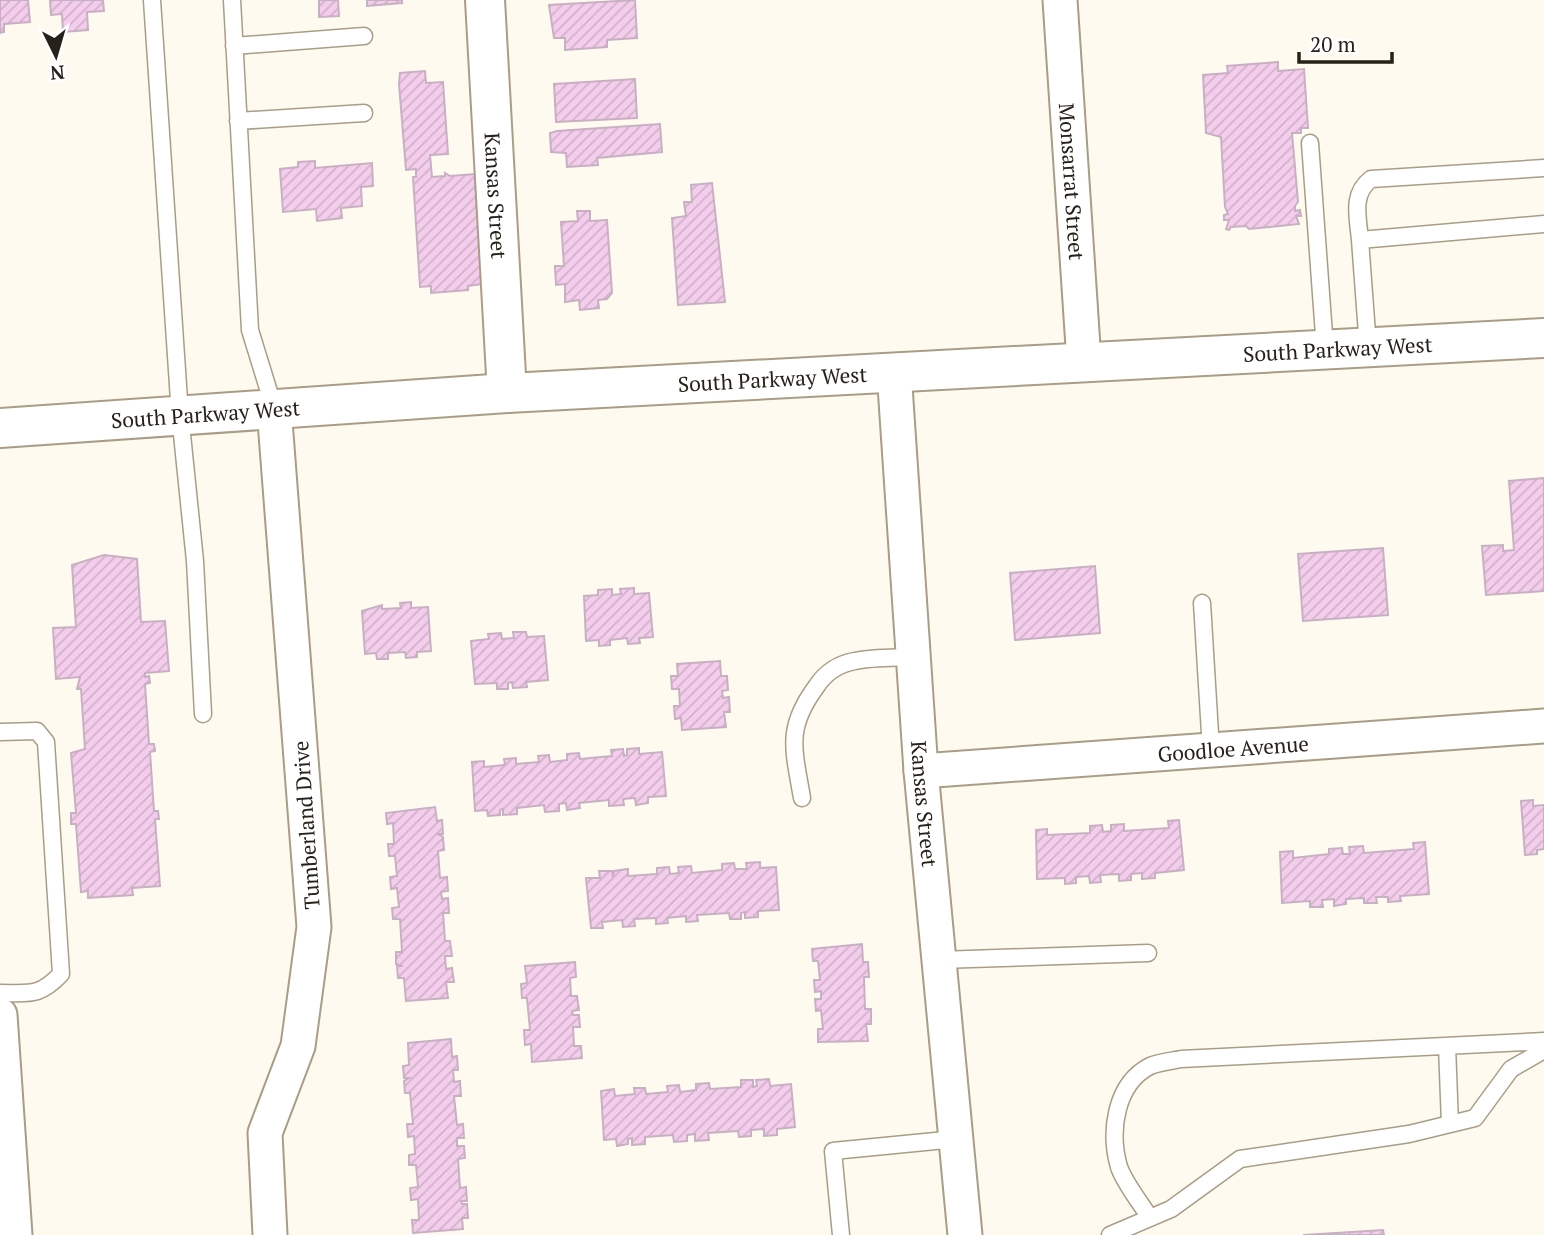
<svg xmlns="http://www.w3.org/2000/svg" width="1544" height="1235" font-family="'PT Serif',serif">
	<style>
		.building { fill: url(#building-hatch); stroke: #c8b0c3; stroke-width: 2 }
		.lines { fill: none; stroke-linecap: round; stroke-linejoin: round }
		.service-casing { stroke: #aa9d86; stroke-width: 19 }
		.minor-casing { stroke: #aa9d86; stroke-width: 37 }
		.tertiary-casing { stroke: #aa9d86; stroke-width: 42 }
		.secondary-casing { stroke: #aa9d86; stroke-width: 42 }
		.service { stroke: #fff; stroke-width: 16 }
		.minor { stroke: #fff; stroke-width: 33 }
		.tertiary { stroke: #fff; stroke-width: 38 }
		.secondary { stroke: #fff; stroke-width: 38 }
		.labels { text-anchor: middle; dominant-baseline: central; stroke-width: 7; stroke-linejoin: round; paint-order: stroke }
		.street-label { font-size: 21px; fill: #272219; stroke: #fff }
	</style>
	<defs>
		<pattern id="building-hatch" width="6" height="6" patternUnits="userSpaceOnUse" patternTransform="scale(1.75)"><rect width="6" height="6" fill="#f4cdec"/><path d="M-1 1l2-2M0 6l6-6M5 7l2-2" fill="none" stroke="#d1b0ca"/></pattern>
	</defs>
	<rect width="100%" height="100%" fill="#fffaef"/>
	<!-- building -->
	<path class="building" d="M 0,0 L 28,0 L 30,22 L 4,24 L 4,32 L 0,33 Z
		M 50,0 L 103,0 L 104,11 L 87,12 L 88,30 L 63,32 L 62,14 L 51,15 Z
		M 319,0 L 338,0 L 339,16 L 319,17 Z
		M 367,0 L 402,0 L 402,3 L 367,6 Z
		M 635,0 L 637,38 L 607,40 L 607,47 L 565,50 L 565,38 L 554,38 L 549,5 Z
		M 1278,62 L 1278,71 L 1304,69 L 1308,128 L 1301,128 L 1301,133 L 1292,133 L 1298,202 L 1295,206 L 1295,211 L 1300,210 L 1301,216 L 1296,216 L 1299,224 L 1249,229 L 1246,226 L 1231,227 L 1229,230 L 1226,229 L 1229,220 L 1224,220 L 1224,215 L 1228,214 L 1225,207 L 1221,137 L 1206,133 L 1203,75 L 1228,73 L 1227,66 Z
		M 425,71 L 426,83 L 443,82 L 448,154 L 430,155 L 432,177 L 445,176 L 445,173 L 450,176 L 475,174 L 483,284 L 468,286 L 468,290 L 431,293 L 431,286 L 420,287 L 413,177 L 416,177 L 416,169 L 406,170 L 399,84 L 400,73 Z
		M 635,79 L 637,118 L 556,122 L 554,84 Z
		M 660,124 L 662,152 L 597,158 L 598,165 L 567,167 L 566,153 L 551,152 L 550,133 L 557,131 Z
		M 315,161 L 315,168 L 372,163 L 373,186 L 361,187 L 362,206 L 341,208 L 342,218 L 317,221 L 316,209 L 283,212 L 280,169 L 298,167 L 298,162 Z
		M 712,183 L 725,302 L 678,305 L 672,218 L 686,216 L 684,202 L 692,202 L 691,185 Z
		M 577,211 L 590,211 L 590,221 L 607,220 L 612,293 L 607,299 L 598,300 L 599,308 L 580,310 L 579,300 L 565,302 L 565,284 L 556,285 L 555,266 L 564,266 L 561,222 L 578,221 Z
		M 1544,478 L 1544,591 L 1486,595 L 1482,546 L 1503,545 L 1503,551 L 1514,550 L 1509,481 Z
		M 1383,548 L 1388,615 L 1303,621 L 1298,554 Z
		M 104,555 L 137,559 L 141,622 L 165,621 L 169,671 L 145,673 L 145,677 L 149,676 L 150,683 L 145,684 L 149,744 L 154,744 L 155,751 L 150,752 L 154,811 L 158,811 L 159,819 L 155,819 L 160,886 L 132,888 L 133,895 L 88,898 L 88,891 L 81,892 L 76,824 L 71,824 L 71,813 L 76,813 L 71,753 L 85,749 L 81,689 L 77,689 L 80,677 L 56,679 L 53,628 L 76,627 L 72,565 Z
		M 1095,566 L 1100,633 L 1015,640 L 1010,573 Z
		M 634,588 L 634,594 L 649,593 L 653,637 L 639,638 L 640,643 L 628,644 L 627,638 L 610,640 L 610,645 L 599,646 L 599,640 L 586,641 L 584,596 L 598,595 L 598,590 L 612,589 L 612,595 L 621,594 L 620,589 Z
		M 411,602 L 411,608 L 428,607 L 431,651 L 417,652 L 417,657 L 406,658 L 405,652 L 388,653 L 388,659 L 377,659 L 376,653 L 365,654 L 362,611 L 382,605 L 382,609 L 401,608 L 400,603 Z
		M 513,632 L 526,632 L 527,637 L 544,636 L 548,680 L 526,682 L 527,687 L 513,688 L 512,682 L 508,683 L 508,689 L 497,689 L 497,683 L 475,684 L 471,641 L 489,639 L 488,634 L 501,633 L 502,639 L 514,638 Z
		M 720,661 L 721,676 L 727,676 L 728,690 L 722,691 L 723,698 L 729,697 L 730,712 L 724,712 L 726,727 L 682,730 L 681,718 L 675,719 L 674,706 L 680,706 L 679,689 L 672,689 L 671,676 L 678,676 L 677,664 Z
		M 639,748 L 639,754 L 662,752 L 666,796 L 648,797 L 648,803 L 636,805 L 635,798 L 623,799 L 624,805 L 609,806 L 609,800 L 579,803 L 580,808 L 567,810 L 566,803 L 559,804 L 559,811 L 545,812 L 544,805 L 517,808 L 517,814 L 503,815 L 503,809 L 500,810 L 500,815 L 488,816 L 487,810 L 475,811 L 472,762 L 484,761 L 484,767 L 505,765 L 504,759 L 516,758 L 516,764 L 539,762 L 538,756 L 549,755 L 550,762 L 567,760 L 567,754 L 579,753 L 580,759 L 612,756 L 611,750 L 623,749 L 624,756 L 627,755 L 627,749 Z
		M 1533,800 L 1533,806 L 1544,805 L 1544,849 L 1537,850 L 1537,854 L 1525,855 L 1521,801 Z
		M 435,807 L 437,821 L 442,820 L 443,834 L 438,834 L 443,837 L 444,850 L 438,851 L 440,878 L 447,877 L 448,891 L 441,892 L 442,899 L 448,898 L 449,913 L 443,913 L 445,941 L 450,941 L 452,956 L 445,956 L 446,969 L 452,968 L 454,982 L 446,982 L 448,998 L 406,1001 L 404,978 L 398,978 L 397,966 L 403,966 L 396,964 L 396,952 L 402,952 L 400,919 L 393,919 L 392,908 L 399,907 L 397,888 L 391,889 L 390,877 L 397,876 L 395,856 L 389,856 L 388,844 L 394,844 L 393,823 L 387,824 L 386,813 Z
		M 1179,820 L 1184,870 L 1155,873 L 1155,878 L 1142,879 L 1142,873 L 1131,874 L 1131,880 L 1119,881 L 1119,874 L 1100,875 L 1101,882 L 1090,883 L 1089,876 L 1076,877 L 1076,883 L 1065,884 L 1065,878 L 1037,879 L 1036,830 L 1047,829 L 1047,835 L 1090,833 L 1090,826 L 1102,825 L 1103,832 L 1111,831 L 1111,825 L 1124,824 L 1124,831 L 1169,828 L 1168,821 Z
		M 1425,842 L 1429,894 L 1400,896 L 1401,901 L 1388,902 L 1388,897 L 1376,897 L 1377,903 L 1364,903 L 1364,898 L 1346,899 L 1346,904 L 1334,906 L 1334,899 L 1322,900 L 1323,907 L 1310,907 L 1310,901 L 1282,903 L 1280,852 L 1293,851 L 1293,858 L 1329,854 L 1329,849 L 1342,848 L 1343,854 L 1350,854 L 1349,847 L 1363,846 L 1364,853 L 1414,849 L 1413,843 Z
		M 760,862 L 760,868 L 776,867 L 779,910 L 758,911 L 758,917 L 745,918 L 745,912 L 741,913 L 741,919 L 730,919 L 729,913 L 697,915 L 698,921 L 686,922 L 686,916 L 667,918 L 668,923 L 656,924 L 656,918 L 634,919 L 635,926 L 623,927 L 622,920 L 602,922 L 603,928 L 591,928 L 586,878 L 600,878 L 599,871 L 612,871 L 613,877 L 614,871 L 628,869 L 628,876 L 657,874 L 657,868 L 669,867 L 670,874 L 679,873 L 678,867 L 691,866 L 692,873 L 722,870 L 722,864 L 734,863 L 735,869 L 747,869 L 746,863 Z
		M 862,944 L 863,962 L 868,962 L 869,977 L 864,977 L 865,1009 L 871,1009 L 871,1024 L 866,1024 L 868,1041 L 818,1042 L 818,1029 L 823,1029 L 821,1010 L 816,1011 L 815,999 L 821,999 L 821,991 L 815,992 L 814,980 L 820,980 L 818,961 L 813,961 L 812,949 Z
		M 575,962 L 576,977 L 570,978 L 571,996 L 577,996 L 579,1010 L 572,1011 L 573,1015 L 579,1015 L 580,1027 L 573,1027 L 574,1046 L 581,1046 L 582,1058 L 532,1062 L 531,1044 L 525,1045 L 524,1030 L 530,1030 L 527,998 L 522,998 L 521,984 L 527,983 L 525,966 Z
		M 451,1039 L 452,1057 L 457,1056 L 458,1070 L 453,1070 L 454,1082 L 460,1081 L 461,1096 L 454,1096 L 457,1125 L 463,1124 L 464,1138 L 457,1138 L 457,1146 L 464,1146 L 465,1158 L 458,1159 L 460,1188 L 466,1187 L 467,1201 L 461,1201 L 462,1204 L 467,1204 L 468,1218 L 462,1218 L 463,1229 L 413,1233 L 412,1220 L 419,1220 L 418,1199 L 411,1200 L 410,1188 L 418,1187 L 416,1165 L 409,1165 L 409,1155 L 415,1154 L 414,1136 L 408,1137 L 407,1124 L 413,1124 L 410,1093 L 405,1093 L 404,1081 L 409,1078 L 404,1078 L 403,1066 L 409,1065 L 408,1043 Z
		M 769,1079 L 770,1086 L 791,1084 L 795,1127 L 777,1129 L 777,1135 L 764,1136 L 764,1129 L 751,1130 L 751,1136 L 739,1137 L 738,1131 L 708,1133 L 709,1140 L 695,1141 L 695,1134 L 687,1135 L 687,1141 L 674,1142 L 673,1135 L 645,1137 L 645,1144 L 632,1145 L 632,1138 L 628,1139 L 628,1144 L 617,1146 L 616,1139 L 604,1140 L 601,1091 L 614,1089 L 615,1096 L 635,1094 L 634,1088 L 645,1088 L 646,1094 L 668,1092 L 667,1086 L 679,1085 L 680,1092 L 696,1090 L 696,1084 L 709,1083 L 710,1089 L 741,1087 L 741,1080 L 753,1080 L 753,1087 L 757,1086 L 756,1080 Z
		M 1383,1230 L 1384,1235 L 1303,1235 Z"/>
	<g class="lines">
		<defs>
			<path id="service" d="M 152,0 L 180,415 L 195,561 L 203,714
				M 232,0 L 250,330 L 274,408
				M 234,46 L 364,36
				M 238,121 L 364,113
				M 1310,143 L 1325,349
				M 1544,168 L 1371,179 C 1351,194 1358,217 1360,240 L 1544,224
				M 1360,240 L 1368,347
				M 1202,603 L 1211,750
				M 0,732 L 37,731 L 46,742 L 61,974 C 39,997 30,993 0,993
				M 802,798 C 794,750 785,729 816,687 C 825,673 838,664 855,661 C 874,657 895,658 914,657
				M 940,960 L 1148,953
				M 1447,1046 L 1450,1124
				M 1150,1218 C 1140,1202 1125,1184 1119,1167 C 1109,1132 1115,1084 1150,1066 C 1159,1062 1171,1061 1181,1059 L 1544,1041
				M 841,1235 L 833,1151 L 956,1139
				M 1110,1235 L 1171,1209 L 1240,1159 L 1409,1134 L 1475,1118 L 1511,1069 L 1544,1050"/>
			<g id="minor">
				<path id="s1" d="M 1060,0 L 1084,362"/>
				<path id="s2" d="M 894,371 L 921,771 L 965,1235"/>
				<path id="s3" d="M 921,771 L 1544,726"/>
				<path d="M 0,1015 L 15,1235"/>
				<path d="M 270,1235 L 265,1133 L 298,1046 L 314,927 L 274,408"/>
			</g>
			<g id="tertiary">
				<path id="s4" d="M 485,0 L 507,393"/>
			</g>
			<g id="secondary">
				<path id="s5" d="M 0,428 L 507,393 L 1544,338"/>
			</g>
		</defs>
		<!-- service casing -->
		<use href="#service" class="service-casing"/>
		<!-- minor casing -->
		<use href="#minor" class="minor-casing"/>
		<!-- tertiary casing -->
		<use href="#tertiary" class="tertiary-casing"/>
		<!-- secondary casing -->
		<use href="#secondary" class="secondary-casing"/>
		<!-- service -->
		<use href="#service" class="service"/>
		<!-- minor -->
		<use href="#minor" class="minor"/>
		<!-- tertiary -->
		<use href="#tertiary" class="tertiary"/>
		<!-- secondary -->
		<use href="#secondary" class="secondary"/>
	</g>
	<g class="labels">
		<!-- street labels -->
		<g class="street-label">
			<text stroke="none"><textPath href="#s1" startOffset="182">Monsarrat Street</textPath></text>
			<text stroke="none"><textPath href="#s4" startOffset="196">Kansas Street</textPath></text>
			<text stroke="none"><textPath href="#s5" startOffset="1340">South Parkway West</textPath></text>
			<text stroke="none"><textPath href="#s5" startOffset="774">South Parkway West</textPath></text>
			<text stroke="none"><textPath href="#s5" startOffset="206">South Parkway West</textPath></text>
			<text stroke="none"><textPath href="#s3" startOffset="313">Goodloe Avenue</textPath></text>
			<text stroke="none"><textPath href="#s2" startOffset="434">Kansas Street</textPath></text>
			<text transform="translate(306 825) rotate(-94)">Tumberland Drive</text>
		</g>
	</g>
	<!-- north arrow -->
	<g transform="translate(56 56) rotate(175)" stroke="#ffffff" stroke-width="5" paint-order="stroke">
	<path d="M0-5L12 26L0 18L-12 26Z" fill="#272219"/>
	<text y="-10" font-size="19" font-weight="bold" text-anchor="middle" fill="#272219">N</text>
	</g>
	<!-- scale -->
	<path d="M1299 52v10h93v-10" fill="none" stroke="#272219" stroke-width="3.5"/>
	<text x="1310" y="52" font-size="21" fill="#272219" stroke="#ffffff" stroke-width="5" paint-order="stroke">20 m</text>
</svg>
